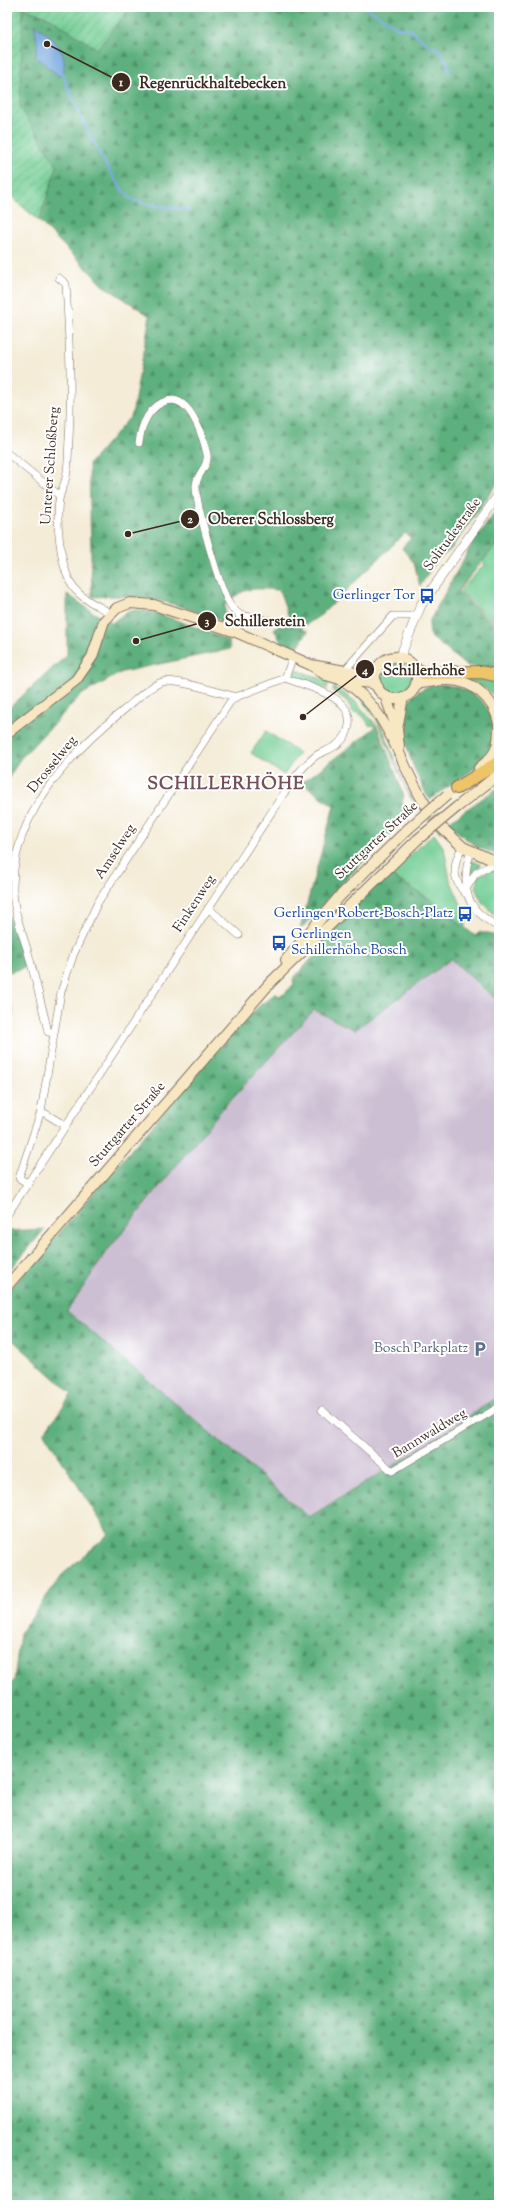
<svg xmlns="http://www.w3.org/2000/svg" width="506" height="2212" font-family="'Sorts Mill Goudy',serif">
	<style>
		.industrial { fill: #ccbed3 }
		.green { fill: #72cd94; stroke: #567c59 }
		.forest { fill: url(#forest-firs); stroke: #4c6d4e }
		.garden { fill: url(#garden-furrows); stroke: #567c59 }
		.water { fill: #71a5dd; stroke: #56687e }
		.lines { fill: none; stroke-linecap: round; stroke-linejoin: round }
		.stream { stroke: #71a5dd; stroke-width: 2.5 }
		.secondary-tunnel { stroke: #cfc5b2; stroke-width: 10; stroke-dasharray: 10 5; stroke-linecap: butt }
		.minor-casing { stroke: #7c6e5f; stroke-width: 8 }
		.tertiary-casing { stroke: #7c6e5f; stroke-width: 10 }
		.secondary-casing { stroke: #7c6e5f; stroke-width: 12 }
		.trunk-casing { stroke: #7c6e5f; stroke-width: 14 }
		.minor { stroke: #fff; stroke-width: 7 }
		.tertiary { stroke: #fff; stroke-width: 9 }
		.secondary { stroke: #f8e7c3; stroke-width: 10 }
		.trunk { stroke: #eec469; stroke-width: 12 }
		.secondary-bridge-casing { stroke: #7c6e5f; stroke-width: 12; stroke-linecap: butt }
		.secondary-bridge { stroke: #f8e7c3; stroke-width: 10 }
		.labels { text-anchor: middle; dominant-baseline: central; stroke-width: 4; stroke-linejoin: round; paint-order: stroke }
		.street-label { font-size: 14px; fill: #3b2a1e; stroke: #fff }
		.transit-label { font-size: 14px; fill: #164399; stroke: #fff; text-anchor: end }
		.service-label { font-size: 14px; fill: #4e5e75; stroke: #fff; text-anchor: end }
		.district-label { font-size: 18px; font-weight: bold; letter-spacing: 1px; fill: #754f57; stroke: #fff }
		.leader { fill: none; stroke: #3b2a1e; stroke-width: 1.5 }
		.callout-dot { fill: #3b2a1e; stroke: #fff; stroke-width: 1.5 }
		.mark-label { font-size: 12px; text-anchor: middle; font-weight: bold; fill: #fff }
		.callout-label { font-size: 15px; text-anchor: middle; font-weight: bold; fill: #3b2a1e; stroke: #fff; stroke-width: 4; stroke-linejoin: round; paint-order: stroke }
	</style>
	<defs>
		<pattern id="forest-firs" width="22" height="20" patternUnits="userSpaceOnUse"><rect width="22" height="20" fill="#5db07e"/><path d="M5 1l3.5 6h-7zM16 11l3.5 6h-7z" fill="#4e8f67"/></pattern>
		<pattern id="garden-furrows" width="10" height="10" patternUnits="userSpaceOnUse"><rect width="10" height="10" fill="#72cd94"/><path d="M-1 1l2-2M0 10L10 0M9 11l2-2" fill="none" stroke="#5fa778"/></pattern>
	</defs>
	<rect width="100%" height="100%" fill="#fff"/>
	<filter id="ink" filterUnits="userSpaceOnUse"><feTurbulence type="fractalNoise" baseFrequency=".025" numOctaves="2"/><feDisplacementMap in="SourceGraphic" scale="8" xChannelSelector="R" yChannelSelector="G"/><feConvolveMatrix kernelMatrix="1 2 1 2 8 2 1 2 1" color-interpolation-filters="sRGB"/></filter>
	<filter id="wash" filterUnits="userSpaceOnUse"><feTurbulence type="fractalNoise" baseFrequency=".012" numOctaves="4" result="noise"/><feDisplacementMap in="SourceGraphic" scale="16" xChannelSelector="R" yChannelSelector="G"/><feGaussianBlur stdDeviation="0.9" result="paint"/><feColorMatrix in="noise" values="0 0 0 0 0 0 0 0 0 0 0 0 0 0 0 0 0 1.4 0 .05"/><feComposite in="paint" operator="in"/></filter>
	<g filter="url(#wash)">
		<rect width="100%" height="100%" fill="#f4ecd7"/>
		<!-- industrial -->
		<path class="industrial" d="M 451,959 L 499,1002 L 499,1396 L 409,1456 L 309,1517 L 67,1311 L 108,1250 L 222,1109 L 314,1009 L 355,1030 Z"/>
		<!-- green -->
		<path class="green" d="M 499,542 L 499,627 L 460,591 L 485,564 L 482,561 Z
			M382 678a15 15 0 1 1 30 0a15 15 0 1 1-30 0Z
			M 296,670 L 329,681 L 327,689 L 295,677 L 293,674 Z
			M 423,677 L 474,678 L 499,684 L 499,703 C 480,674 455,680 423,677 Z
			M 334,681 C 386,698 386,752 409,793 C 417,806 437,821 441,833 L 409,796 L 376,718 L 359,697 Z
			M 334,687 L 355,701 L 377,726 L 369,725 C 365,718 362,713 353,712 L 347,701 L 333,691 Z
			M 266,731 L 299,753 L 284,775 L 251,753 Z
			M 434,834 L 444,848 L 450,880 L 465,913 L 466,923 L 464,929 C 442,905 415,890 388,874 Z
			M 471,860 L 481,865 L 470,875 Z
			M 490,870 L 499,872 L 499,919 L 482,902 L 475,888 L 478,876 Z"/>
		<!-- forest -->
		<path class="forest" d="M 128,7 L 499,7 L 499,481 L 450,550 L 435,562 L 420,586 L 414,563 L 402,548 L 411,538 L 405,533 L 322,614 L 300,629 L 308,631 L 297,648 L 282,644 L 274,629 L 277,626 L 285,627 L 289,617 L 279,590 C 253,588 244,586 225,605 L 225,622 C 174,603 147,593 92,597 L 89,464 L 132,415 L 150,316 L 104,286 L 39,221 L 57,166 L 19,112 L 23,8 L 50,18 L 97,49 Z
			M 499,507 L 499,541 L 458,591 L 499,629 L 499,671 L 465,665 L 430,636 L 429,622 L 472,544 Z
			M 67,594 L 94,613 L 112,623 C 119,617 127,611 136,610 C 151,608 212,634 229,641 L 230,649 L 122,672 L 81,695 L 20,759 L 7,781 L 7,710 L 67,655 Z
			M 436,684 C 462,685 489,696 493,725 C 494,733 494,743 491,750 C 483,767 444,788 430,800 C 417,780 396,730 405,707 C 410,694 424,687 436,684 Z
			M 377,726 L 404,795 L 402,803 L 405,806 L 410,806 L 415,812 C 386,836 356,869 330,897 C 321,907 312,920 300,929 L 334,806 L 302,783 Z
			M 499,787 L 499,856 L 474,845 L 447,823 Z
			M 7,866 L 7,912 L 25,967 L 7,973 Z
			M 388,874 L 433,901 L 475,936 L 480,932 L 482,933 L 489,933 L 499,938 L 499,1002 L 451,959 L 355,1030 L 314,1010 L 222,1109 L 108,1250 L 67,1311 L 309,1517 L 409,1456 L 499,1396 L 499,2205 L 7,2205 L 7,1687 L 14,1681 L 20,1633 L 62,1575 L 109,1534 L 44,1433 L 72,1394 L 7,1335 L 7,1293 L 220,1047 L 258,1007 L 276,993 L 278,996 L 283,995 L 294,984 L 293,979 L 314,956 L 317,950 L 315,949 L 324,937 L 322,942 L 333,928 Z
			M 7,997 L 13,1010 L 7,1041 Z
			M 45,1229 L 7,1273 L 7,1231 Z"/>
		<!-- garden -->
		<path class="garden" d="M 7,7 L 131,7 L 97,49 L 50,18 L 23,8 L 20,107 L 57,166 L 39,221 L 7,193 Z"/>
		<!-- water -->
		<path class="water" d="M 34,24 C 51,36 70,50 63,74 L 59,76 L 35,57 C 39,47 36,34 34,24 Z"/>
		<g class="lines">
			<!-- stream -->
			<path class="stream" d="M 365,7 L 398,28 L 409,29 L 430,46 L 438,49 L 447,62 L 449,73
				M 63,74 C 71,99 111,182 130,198 C 139,205 177,208 190,210"/>
		</g>
	</g>
	<g filter="url(#ink)">
		<g class="lines">
			<!-- secondary-tunnel -->
			<path class="secondary-tunnel" d="M 425,804 L 442,828"/>
			<defs>
				<path id="minor" d="M 59,278 L 66,284 C 69,335 72,388 69,439 C 68,452 69,468 65,481 C 64,486 61,491 60,495 C 55,517 60,562 70,582 C 78,598 96,604 110,613
					M 139,443 C 140,436 141,429 144,423 C 151,406 171,391 186,407 C 196,417 204,440 207,454 C 209,467 197,473 196,485 C 195,502 220,590 230,604 C 232,609 237,612 240,615
					M 7,453 L 60,496
					M 236,632 L 240,615 L 272,621
					M 344,671 L 393,616 L 415,616
					M 463,847 C 452,862 452,880 465,893
					M 471,852 C 467,861 466,869 466,879 C 465,905 479,915 499,928
					M 466,889 L 476,873 L 496,863
					M 208,908 L 239,935
					M 53,1033 L 48,1032 C 42,1005 35,979 28,952 C 22,932 13,910 13,888 C 12,814 71,752 125,709 C 136,700 148,687 162,682 C 175,678 220,693 236,697
					M 41,1111 L 66,1126
					M 29,1184 L 19,1178 L 41,1111 L 61,992 L 74,953 L 98,902 L 230,702 L 236,697 L 285,678 L 293,657
					M 7,1215 L 292,781 C 299,772 307,762 317,755 C 324,751 333,749 339,743 C 344,739 348,732 349,725 C 354,696 305,686 285,678
					M 322,1410 L 392,1471 L 499,1407"/>
				<path id="tertiary" d="M 400,657 L 421,605 L 499,494"/>
				<path id="secondary" d="M375 678a21 21 0 1 1 42 0a21 21 0 1 1-42 0Z
					M 311,665 L 362,674 L 377,671
					M 344,681 C 391,711 397,760 425,804
					M 416,683 C 427,683 437,680 448,680 C 473,680 494,699 499,723
					M 385,695 L 397,729 L 399,747
					M 397,729 L 403,697
					M 7,733 L 76,680 L 92,657 L 104,621 L 117,608 L 130,603 L 154,605 L 236,632 L 311,665 L 326,675 L 343,680 L 372,683 L 378,687
					M 479,768 C 497,755 499,746 499,725
					M 457,807 L 499,774
					M 442,828 L 463,847 L 499,863
					M 286,960 L 339,897 L 408,829
					M 7,1286 L 270,983 L 417,840"/>
				<path id="trunk" d="M 415,669 L 424,673 L 481,672 L 499,676
					M 457,788 L 499,762"/>
			</defs>
			<!-- minor casing -->
			<use href="#minor" class="minor-casing"/>
			<!-- tertiary casing -->
			<use href="#tertiary" class="tertiary-casing"/>
			<!-- secondary casing -->
			<use href="#secondary" class="secondary-casing"/>
			<!-- trunk casing -->
			<use href="#trunk" class="trunk-casing"/>
			<!-- minor -->
			<use href="#minor" class="minor"/>
			<!-- tertiary -->
			<use href="#tertiary" class="tertiary"/>
			<!-- secondary -->
			<use href="#secondary" class="secondary"/>
			<!-- trunk -->
			<use href="#trunk" class="trunk"/>
			<defs>
				<path id="secondary-bridge" d="M 408,829 L 447,795
					M 417,840 L 457,807"/>
			</defs>
			<!-- secondary-bridge casing -->
			<use href="#secondary-bridge" class="secondary-bridge-casing"/>
			<!-- secondary-bridge -->
			<use href="#secondary-bridge" class="secondary-bridge"/>
		</g>
	</g>
	<!-- icons -->
	<defs>
		<symbol id="bus-bare" viewBox="-9 -9 18 18"><path d="M-5-6H5V4H4V6H2V4H-2V6H-4V4H-5ZM-3.5-4V0h7V-4ZM-3.5 1.2v1.5H-2V1.2ZM2 1.2v1.5H3.5V1.2Z" fill="#1a4fb4" stroke="#fff" stroke-width="2.5" paint-order="stroke"/></symbol>
		<symbol id="parking-bare" viewBox="-9 -9 18 18"><path d="M-3.5-5.5H1a3.5 3.5 0 0 1 0 7H-1V5.5H-3.5ZM-1-3.4V-.6H.8a1.4 1.4 0 0 0 0-2.8Z" fill="#5c6f8a" stroke="#fff" stroke-width="2.5" paint-order="stroke"/></symbol>
	</defs>
	<g fill-rule="evenodd">
		<use href="#bus-bare" x="416" y="585" width="22" height="22"/>
		<use href="#bus-bare" x="454" y="903" width="22" height="22"/>
		<use href="#bus-bare" x="268" y="932" width="22" height="22"/>
		<use href="#parking-bare" x="469" y="1338" width="22" height="22"/>
	</g>
	<g class="labels">
		<!-- street labels -->
		<g class="street-label">
			<text transform="translate(51 466) rotate(-86)">Unterer Schloßberg</text>
			<text transform="translate(453 535) rotate(-54)">Solitudestraße</text>
			<text transform="translate(53 765) rotate(-51)">Drosselweg</text>
			<text transform="translate(377 841) rotate(-43)">Stuttgarter Straße</text>
			<text transform="translate(116 852) rotate(-57)">Amselweg</text>
			<text transform="translate(195 904) rotate(-57)">Finkenweg</text>
			<text transform="translate(128 1125) rotate(-49)">Stuttgarter Straße</text>
			<text transform="translate(430 1434) rotate(-31)">Bannwaldweg</text>
		</g>
		<!-- transit labels -->
		<g class="transit-label">
			<text x="415" y="596">Gerlinger Tor</text>
			<text x="453" y="914">Gerlingen Robert-Bosch-Platz</text>
			<text x="291" y="935" text-anchor="start">Gerlingen<tspan x="291" dy="16">Schillerhöhe Bosch</tspan></text>
		</g>
		<!-- service labels -->
		<g class="service-label">
			<text x="468" y="1349">Bosch Parkplatz</text>
		</g>
		<!-- district labels -->
		<g class="district-label">
			<text x="226" y="785">SCHILLERHÖHE</text>
		</g>
	</g>
	<!-- callouts -->
	<path class="leader" d="M47 44L121 82M128 534L190 519M136 641L207 621M303 717L365 669"/>
	<g class="callout-dot">
		<circle cx="47" cy="44" r="4"/>
		<circle cx="128" cy="534" r="4"/>
		<circle cx="136" cy="641" r="4"/>
		<circle cx="303" cy="717" r="4"/>
		<circle cx="121" cy="82" r="10"/>
		<circle cx="190" cy="519" r="10"/>
		<circle cx="207" cy="621" r="10"/>
		<circle cx="365" cy="669" r="10"/>
	</g>
	<g class="mark-label">
		<text x="121" y="86">1</text>
		<text x="190" y="523">2</text>
		<text x="207" y="625">3</text>
		<text x="365" y="674">4</text>
	</g>
	<g class="callout-label">
		<text x="213" y="88">Regenrückhaltebecken</text>
		<text x="271" y="524">Oberer Schlossberg</text>
		<text x="265" y="626">Schillerstein</text>
		<text x="424" y="675">Schillerhöhe</text>
	</g>
	<!-- margin -->
	<rect width="506" height="2212" fill="none" stroke="#fff" stroke-width="24"/>
</svg>
